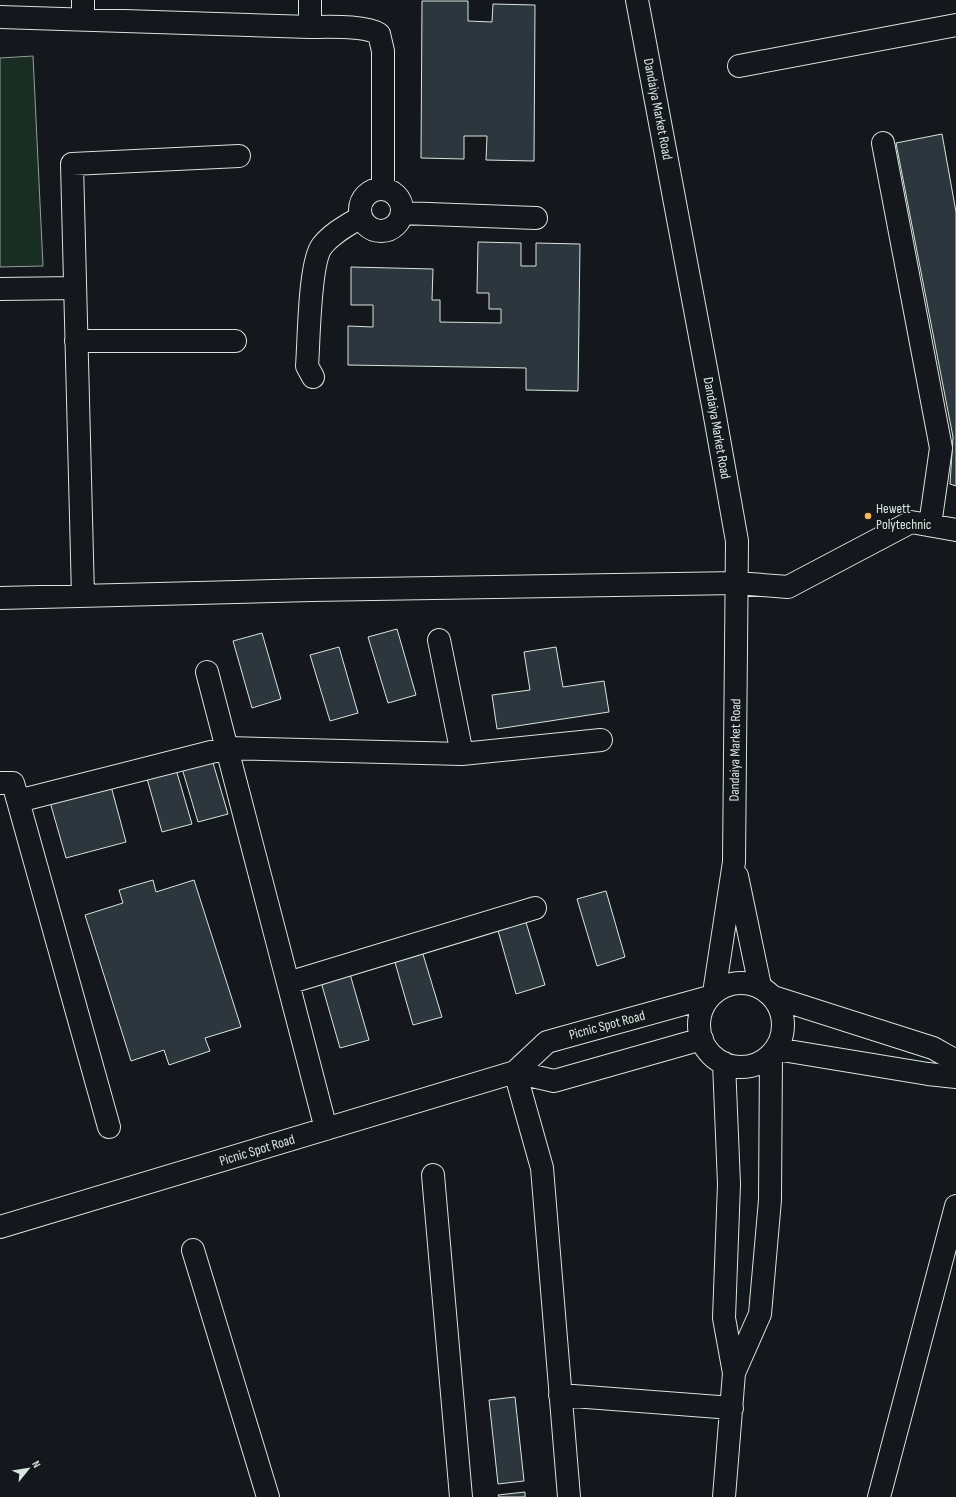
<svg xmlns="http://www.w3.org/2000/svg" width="956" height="1497" font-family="'Sofia Sans Condensed',sans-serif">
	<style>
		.green { fill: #1a2d24; stroke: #939e99 }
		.building { fill: #2c363c; stroke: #d8e6dc }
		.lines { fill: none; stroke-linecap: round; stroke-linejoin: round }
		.minor-casing { stroke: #d8e6dc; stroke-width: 24 }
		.minor { stroke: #14181c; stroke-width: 22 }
		.poi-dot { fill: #ffb74d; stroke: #14181c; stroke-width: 1.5 }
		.labels { text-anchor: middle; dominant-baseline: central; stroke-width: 3; stroke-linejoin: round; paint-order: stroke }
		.street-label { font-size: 14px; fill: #d8e6dc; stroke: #14181c }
		.poi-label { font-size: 14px; fill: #d8e6dc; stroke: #14181c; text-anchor: start }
	</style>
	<rect width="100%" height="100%" fill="#14181c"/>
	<!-- green -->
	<path class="green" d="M 33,56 L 43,266 L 0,267 L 0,58 Z"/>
	<!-- building -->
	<path class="building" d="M 422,1 L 468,1 L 468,21 L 492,22 L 493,4 L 535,5 L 534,161 L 486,160 L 487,136 L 464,136 L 464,159 L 421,158 Z
		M 942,134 L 956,212 L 956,486 L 950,484 L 953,437 L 896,143 Z
		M 478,242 L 521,243 L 521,266 L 536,266 L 536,243 L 580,244 L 578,391 L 526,390 L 526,368 L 348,365 L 348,326 L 373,327 L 373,305 L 351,305 L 351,267 L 433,269 L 432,300 L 440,300 L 440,322 L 501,323 L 501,309 L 489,309 L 489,293 L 477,293 Z
		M 397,629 L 416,695 L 388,703 L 368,637 Z
		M 262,633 L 281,699 L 252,708 L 233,641 Z
		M 339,647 L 358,713 L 330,721 L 310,655 Z
		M 556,647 L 563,687 L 604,681 L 609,712 L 497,729 L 492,695 L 530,690 L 524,652 Z
		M 211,756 L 228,814 L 198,822 L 181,765 Z
		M 175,766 L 192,824 L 162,832 L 146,775 Z
		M 111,786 L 126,842 L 66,858 L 50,802 Z
		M 153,880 L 156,892 L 194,880 L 241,1027 L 205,1038 L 210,1051 L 169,1065 L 164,1050 L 131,1061 L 85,915 L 123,903 L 119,890 Z
		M 606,891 L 625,957 L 597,966 L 577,899 Z
		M 525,919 L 545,985 L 516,994 L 497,927 Z
		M 422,951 L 442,1017 L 413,1025 L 394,959 Z
		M 350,974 L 369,1040 L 340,1048 L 321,982 Z
		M 515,1397 L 524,1481 L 498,1484 L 489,1400 Z
		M 525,1492 L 525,1497 L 499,1497 L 498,1495 Z"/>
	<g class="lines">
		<defs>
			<path id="minor" d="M 637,0 L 714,411 L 737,541 L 734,862 L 714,993
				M 0,17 L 310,27 L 310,0
				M 83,19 L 83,0
				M 310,27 C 328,27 365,25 379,34 L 383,51 L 383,189
				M 739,66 L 956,25
				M 883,143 L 941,448 L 930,525
				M360 210a21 21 0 1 1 42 0a21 21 0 1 1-42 0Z
				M 402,213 L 536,218
				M 0,289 L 75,288
				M 76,341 L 235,341
				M 313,377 L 307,366 C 309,342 309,263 322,246 C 332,233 348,225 361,217
				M 83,596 L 72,164 L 239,156
				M 0,598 L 312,590 L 737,583 L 788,587 L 911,522 L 956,530
				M 439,640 L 462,754
				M 207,672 L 326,1129
				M 0,783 L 13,783 L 109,1127
				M 18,801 L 227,748 L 462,754 L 601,740
				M 737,876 L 760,986
				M 288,983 L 535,908
				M699 1025a42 42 0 1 1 84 0a42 42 0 1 1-84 0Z
				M 773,997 L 933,1048 L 956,1061
				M 776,1049 L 928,1074 L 956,1077
				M 515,1072 L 542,1168 L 569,1497
				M 515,1072 L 554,1081 L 702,1039
				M 433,1175 L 461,1497
				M 0,1227 L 515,1072 L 547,1042 L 709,997
				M 193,1250 L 268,1497
				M 734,1373 L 760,1314 L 770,1200 L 771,1055
				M 560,1395 L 732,1408
				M 724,1497 L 734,1373 L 724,1318 L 729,1184 L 724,1063
				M 879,1497 L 956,1206"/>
		</defs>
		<!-- minor casing -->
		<use href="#minor" class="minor-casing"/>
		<!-- minor -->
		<use href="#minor" class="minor"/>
	</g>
	<!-- markers -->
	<circle class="poi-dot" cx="868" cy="516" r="4"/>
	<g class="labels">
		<!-- street labels -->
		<g class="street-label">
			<text transform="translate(658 109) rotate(79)">Dandaiya Market Road</text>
			<text transform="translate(717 428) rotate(80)">Dandaiya Market Road</text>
			<text transform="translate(735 750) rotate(-89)">Dandaiya Market Road</text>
			<text transform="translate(607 1025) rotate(-15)">Picnic Spot Road</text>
			<text transform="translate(257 1150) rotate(-17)">Picnic Spot Road</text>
		</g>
		<!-- poi labels -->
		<g class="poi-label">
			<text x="876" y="508">Hewett<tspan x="876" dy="16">Polytechnic</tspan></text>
		</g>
	</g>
	<!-- north arrow -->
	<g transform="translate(28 1469) rotate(60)" stroke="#14181c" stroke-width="3" paint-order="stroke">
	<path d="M0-3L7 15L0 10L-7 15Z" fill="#d8e6dc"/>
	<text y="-6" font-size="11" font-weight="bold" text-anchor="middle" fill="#d8e6dc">N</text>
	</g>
</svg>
